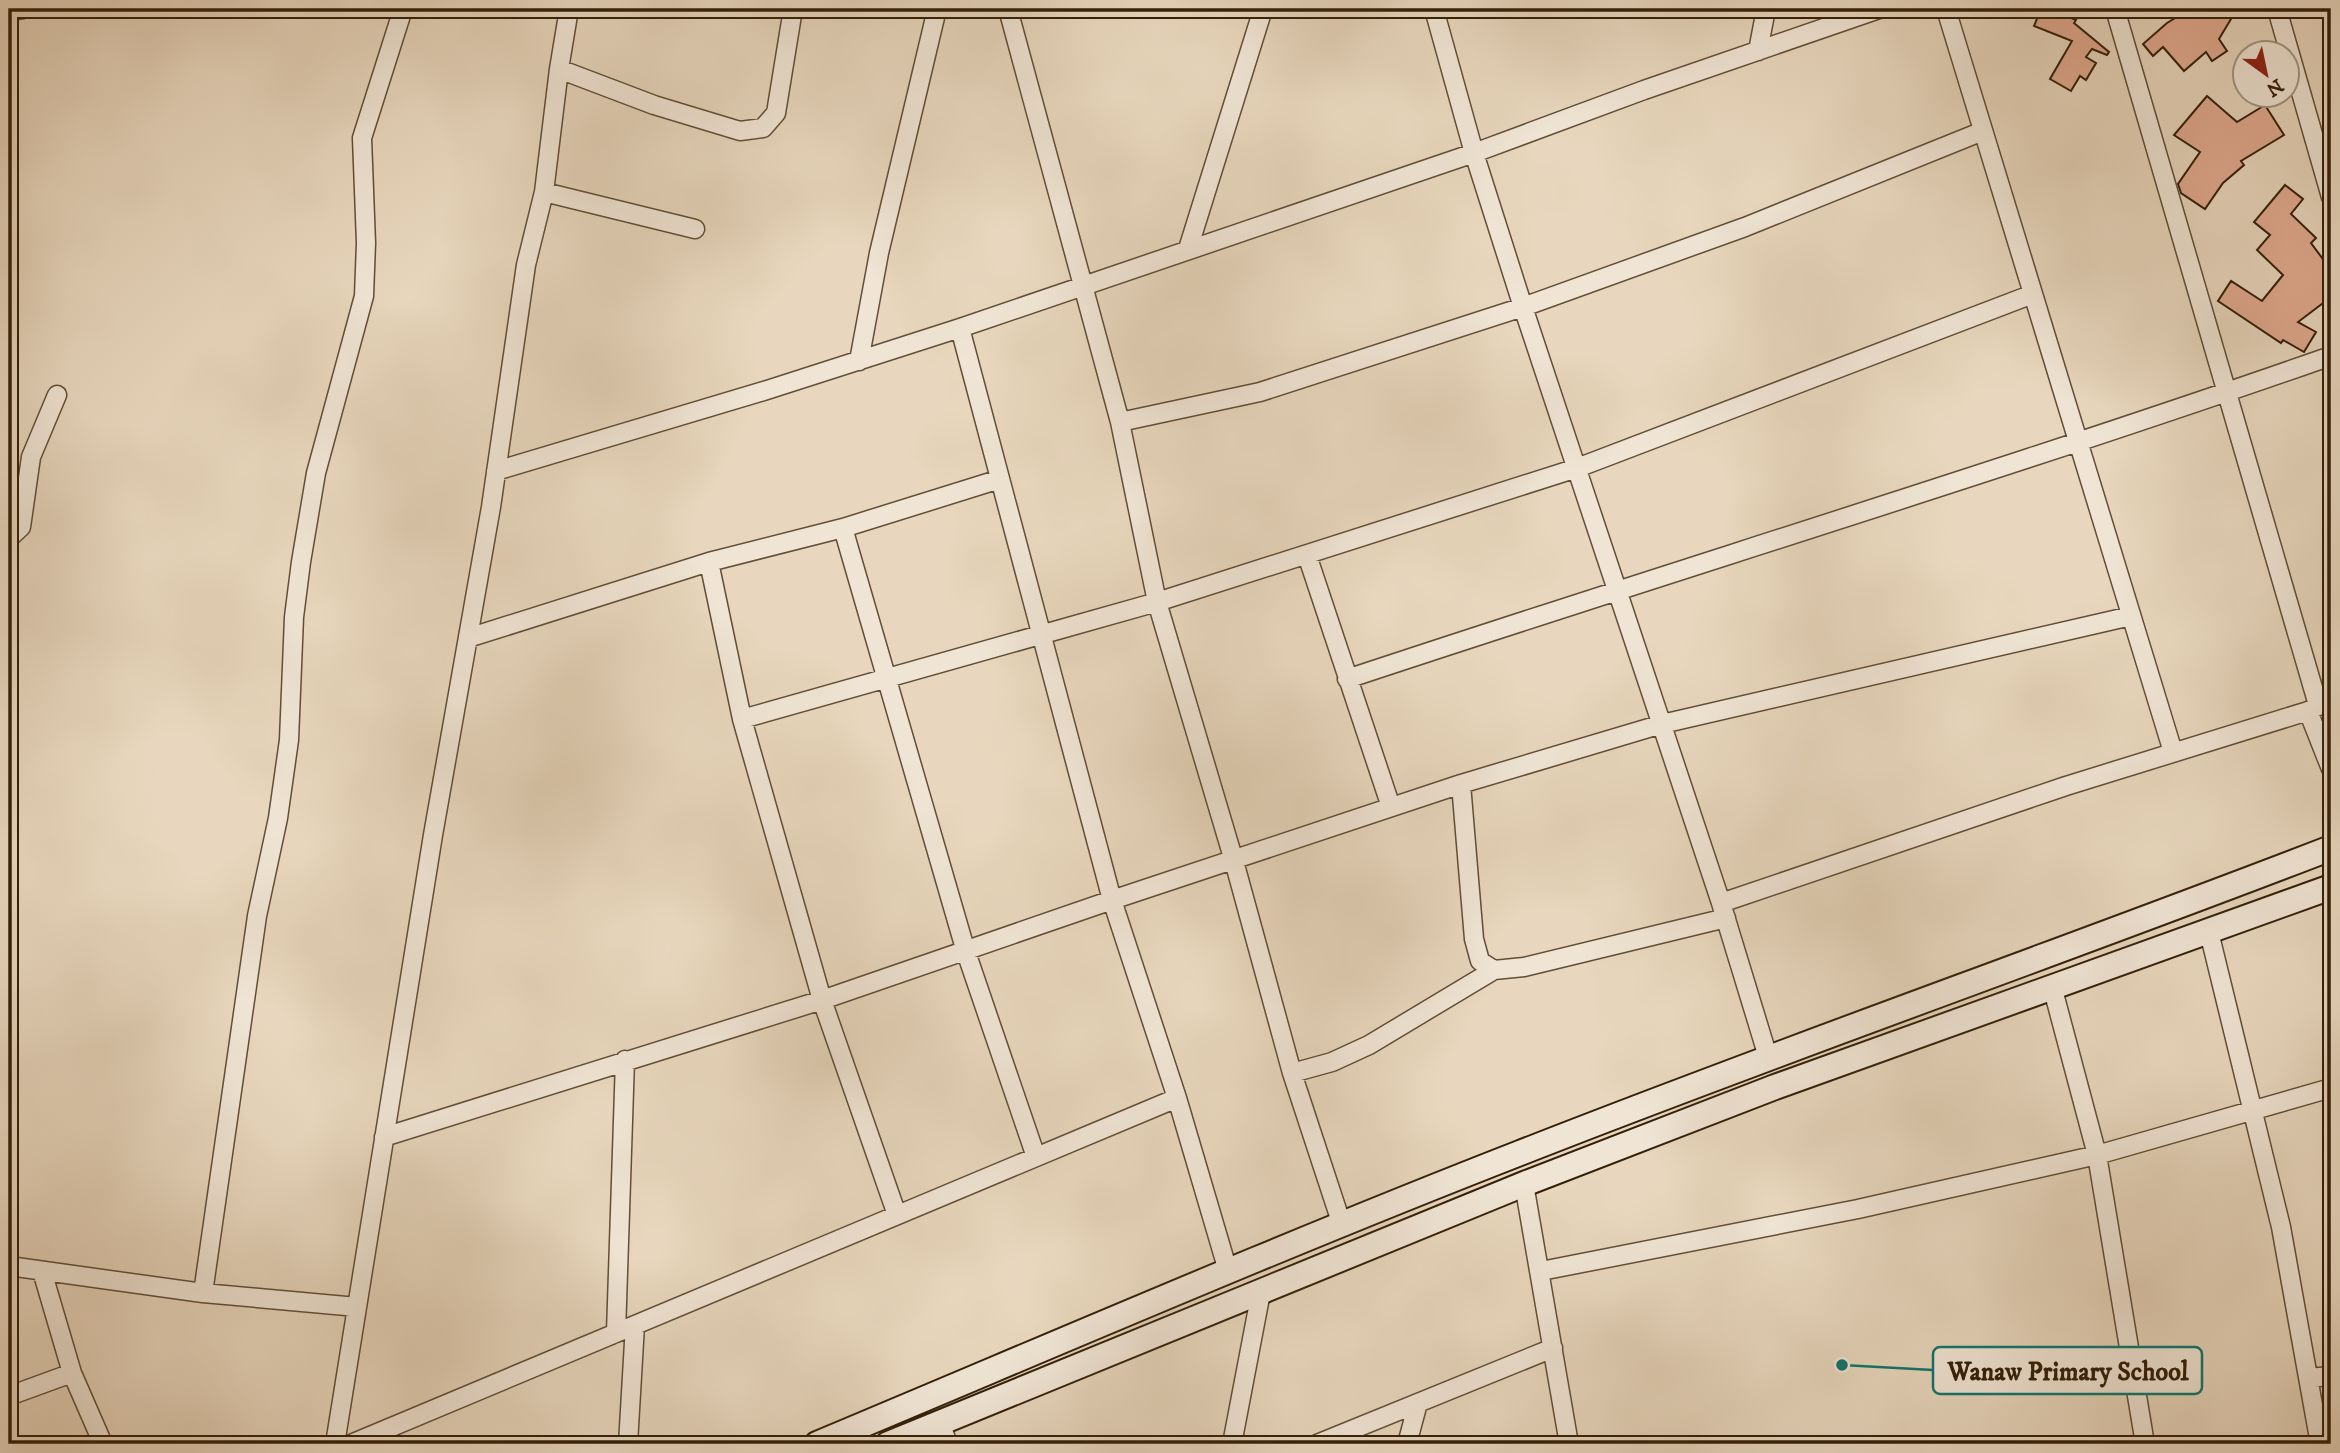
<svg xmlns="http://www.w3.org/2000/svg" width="2340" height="1453" font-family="'IM FELL DW Pica',serif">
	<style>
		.building { fill: #e0aa90; stroke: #34200a; stroke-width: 2 }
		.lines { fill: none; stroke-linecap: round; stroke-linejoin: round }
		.street-casing { stroke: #614e37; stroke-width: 21 }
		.secondary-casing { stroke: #34200a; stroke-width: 28 }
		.street { stroke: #f0e5d5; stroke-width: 18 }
		.secondary { stroke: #f0e5d5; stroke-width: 24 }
		.leader { fill: none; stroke: #0f766e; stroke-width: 2.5 }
		.callout-dot { fill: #0f766e; stroke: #f0e5d5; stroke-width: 2.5 }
		.callout { fill: #f0e5d5; stroke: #0f766e; stroke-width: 2.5 }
		.callout-label { font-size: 26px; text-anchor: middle; font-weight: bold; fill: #34200a }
	</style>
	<rect width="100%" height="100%" fill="#e8d7be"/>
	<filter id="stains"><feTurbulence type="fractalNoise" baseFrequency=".00286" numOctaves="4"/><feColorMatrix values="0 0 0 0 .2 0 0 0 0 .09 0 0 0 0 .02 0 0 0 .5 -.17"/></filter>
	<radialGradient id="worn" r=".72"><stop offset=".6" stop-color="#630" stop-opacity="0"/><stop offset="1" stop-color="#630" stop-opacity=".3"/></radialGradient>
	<!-- building -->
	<path class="building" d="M 2041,9 L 2064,9 L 2062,14 L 2076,20 L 2074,23 L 2109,52 L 2107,55 L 2092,49 L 2086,57 L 2096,63 L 2086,80 L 2080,76 L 2071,91 L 2050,79 L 2072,41 L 2034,26 Z
		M 2190,9 L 2237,9 L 2219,39 L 2227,51 L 2212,61 L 2206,52 L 2184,71 L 2163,47 L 2153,56 L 2143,44 L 2167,23 Z
		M 2207,96 L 2237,122 L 2265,105 L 2284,135 L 2241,161 L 2244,165 L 2223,183 L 2205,209 L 2181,193 L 2178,184 L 2200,152 L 2174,135 Z
		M 2285,185 L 2303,199 L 2291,214 L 2316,238 L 2311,243 L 2331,270 L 2331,297 L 2298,322 L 2316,332 L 2304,352 L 2283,340 L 2281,343 L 2218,301 L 2231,281 L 2262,301 L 2283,275 L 2257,250 L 2270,235 L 2254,222 Z"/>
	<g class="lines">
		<defs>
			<path id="street" d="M 1008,9 L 1120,422 L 1157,602 L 1234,861 L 1292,1073 L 1342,1225
				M 1434,9 L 1474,153 L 1523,307 L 1721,903 L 1768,1057
				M 1946,9 L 2173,752
				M 2115,9 L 2318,705
				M 2277,9 L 2331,197
				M 9,11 L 23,9
				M 1758,51 L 1766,9
				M 559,69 L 654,105 L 740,131 L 763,128 L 776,113 L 793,9
				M 544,192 L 695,229
				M 1188,249 L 1263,9
				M 960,328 L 1112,900 L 1177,1098 L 1228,1271
				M 859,361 L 879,253 L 937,9
				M 1120,422 L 1260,392 L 1523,307 L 1745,227 L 1983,131
				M 496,471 L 767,390 L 960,328 L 1474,153 L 1644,90 L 1879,9
				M 843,528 L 966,952 L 1036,1157
				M 9,538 L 21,527 L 31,457 L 57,395
				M 1307,555 L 1391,807
				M 709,562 L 742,719 L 822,1000 L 897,1215
				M 468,638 L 709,562 L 843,528 L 1000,479
				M 1347,679 C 1675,570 2005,470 2331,356
				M 2308,711 L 2331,769
				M 742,719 L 1157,602 L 1577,468 L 2033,294
				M 1461,784 L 1474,939 L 1480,961 L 1494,970 L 1524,967 L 1726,918
				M 1721,903 L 2066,786 L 2308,711 L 2331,700
				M 2209,932 L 2281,1227 L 2320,1444
				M 2052,986 L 2097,1155 L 2145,1444
				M 1292,1073 L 1332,1062 L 1369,1045 L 1494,970
				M 384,1137 L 822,1000 L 1112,900 L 1461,784 L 1662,724 L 2131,616
				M 1524,1184 L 1569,1444
				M 9,1266 L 203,1293 L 357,1307
				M 42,1271 L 72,1373 L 103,1444
				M 1541,1271 L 1858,1209 L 2097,1155 L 2331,1088
				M 203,1293 L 257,916 L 278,818 L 289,740 L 294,617 L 301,562 L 316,473 L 364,296 L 366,243 L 362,138 L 403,9
				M 616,1333 L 625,1060
				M 2308,1378 L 2331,1376
				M 9,1396 L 72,1373
				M 940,1422 L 948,1444
				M 335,1444 L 433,835 L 491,507 L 526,265 L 544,192 L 559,69 L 569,9
				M 351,1444 L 1177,1098
				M 628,1444 L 635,1325
				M 1232,1444 L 1261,1292
				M 1317,1444 L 1553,1348
				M 1407,1444 L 1418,1403"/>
			<path id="secondary" d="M 817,1444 C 1051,1346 1284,1245 1520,1153 C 1789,1047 2062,952 2331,848
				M 888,1444 L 1524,1184 L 1775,1087 L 2331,887"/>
		</defs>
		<!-- street casing -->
		<use href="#street" class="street-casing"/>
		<!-- secondary casing -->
		<use href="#secondary" class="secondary-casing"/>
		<!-- street -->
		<use href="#street" class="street"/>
		<!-- secondary -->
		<use href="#secondary" class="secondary"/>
	</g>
	<!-- callouts -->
	<path class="leader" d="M1842 1365L1933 1370"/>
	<circle class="callout-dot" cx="1842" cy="1365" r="7"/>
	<rect class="callout" x="1933" y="1347" width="269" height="47" rx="7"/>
	<g class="callout-label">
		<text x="2068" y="1380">Wanaw Primary School</text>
	</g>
	<!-- margin -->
	<rect width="2340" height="1453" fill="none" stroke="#e8d7be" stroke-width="35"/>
	<rect x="10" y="10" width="2319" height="1432" fill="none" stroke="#34200a" stroke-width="3.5"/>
	<rect x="18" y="18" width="2305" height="1418" fill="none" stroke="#34200a" stroke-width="2"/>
	<!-- north arrow -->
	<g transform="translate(2266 74) rotate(147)"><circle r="33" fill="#f0e5d5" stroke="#a59684" stroke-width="2"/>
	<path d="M0-5L12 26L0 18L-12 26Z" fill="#8f2418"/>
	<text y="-10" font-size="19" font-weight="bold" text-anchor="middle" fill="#34200a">N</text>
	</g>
	<rect width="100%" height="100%" filter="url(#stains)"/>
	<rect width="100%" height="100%" fill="url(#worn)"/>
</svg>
